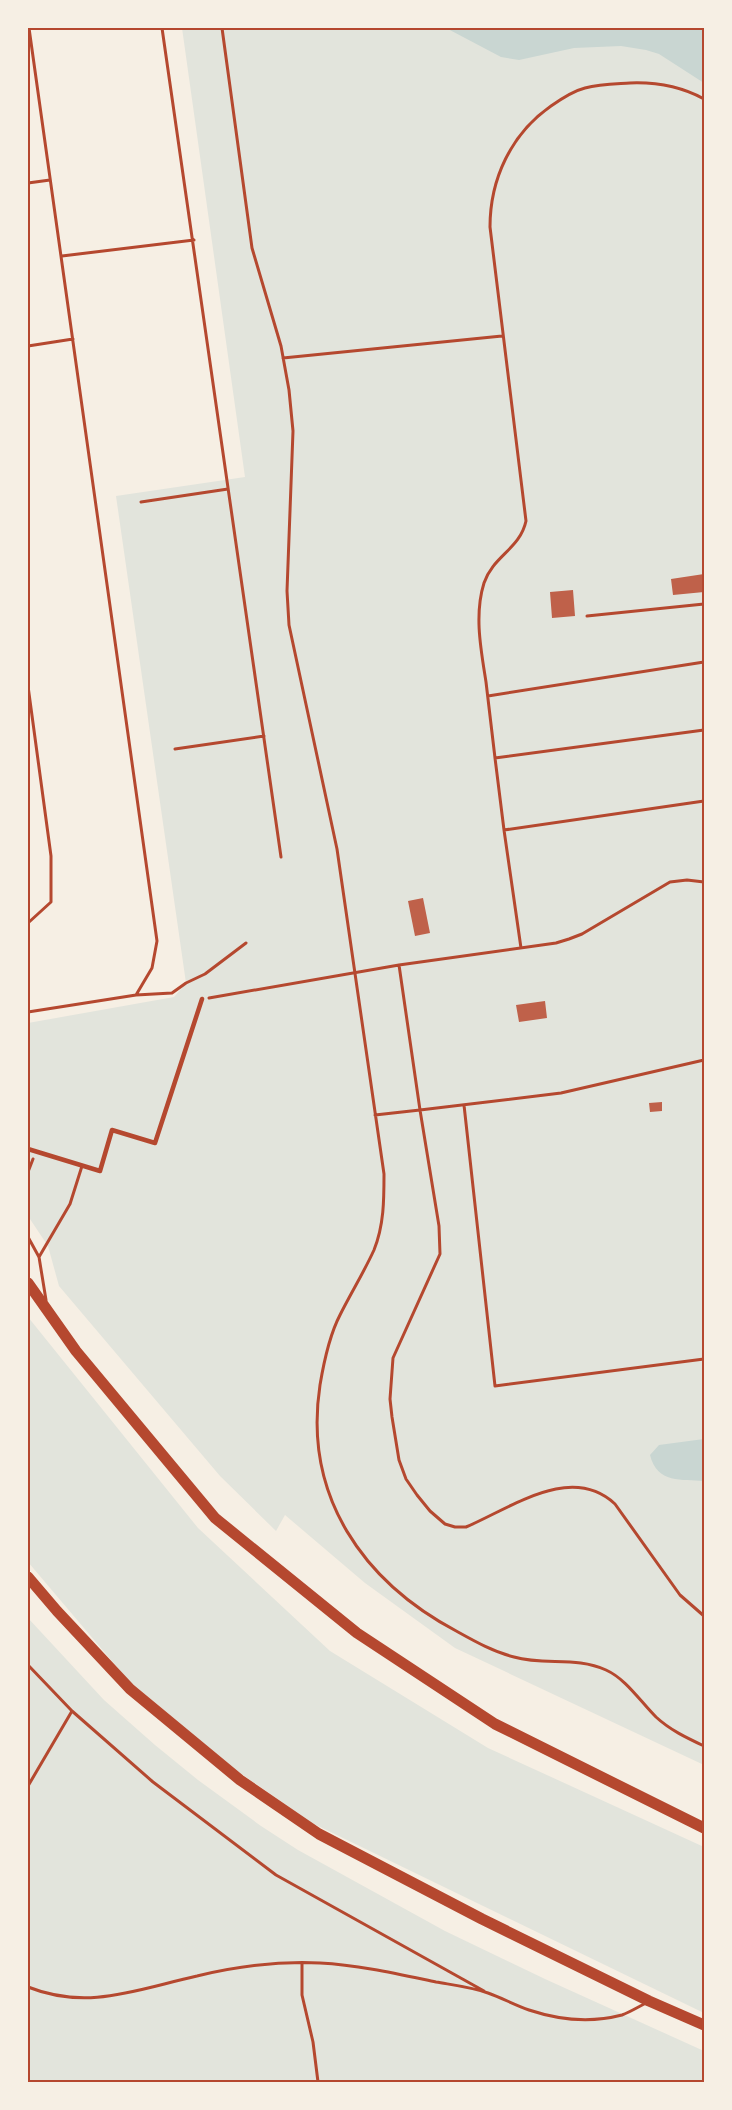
<svg xmlns="http://www.w3.org/2000/svg" width="732" height="2110" font-family="Rubik,sans-serif">
	<style>
		.green { fill: #e2e4dc }
		.water { fill: #c9d6d2 }
		.building { fill: #bf614a }
		.lines { fill: none; stroke-linecap: round; stroke-linejoin: round }
		.path { stroke: #b5482f; stroke-width: 3 }
		.service { stroke: #b5482f; stroke-width: 3 }
		.pedestrian { stroke: #b5482f; stroke-width: 4.5 }
		.trunk { stroke: #b5482f; stroke-width: 11 }
		.neatline { fill: none; stroke: #b5482f; stroke-width: 2 }
	</style>
	<rect width="100%" height="100%" fill="#f6efe4"/>
	<!-- green -->
	<path class="green" d="M 182,28 L 704,28 L 704,1765 L 455,1648 L 365,1583 L 285,1515 L 276,1531 L 220,1476 L 59,1286 L 48,1246 L 28,1216 L 28,1023 L 174,997 L 186,983 L 116,496 L 245,477 Z
		M 28,1317 L 198,1528 L 330,1651 L 488,1748 L 704,1847 L 704,2013 L 312,1823 L 236,1770 L 128,1680 L 28,1562 Z
		M 28,1618 L 104,1700 L 155,1745 L 198,1780 L 261,1826 L 298,1850 L 445,1931 L 545,1979 L 704,2051 L 704,2082 L 28,2082 Z"/>
	<!-- water -->
	<path class="water" d="M 446,28 L 704,28 L 704,83 L 659,54 L 646,50 L 621,46 L 574,48 L 519,60 L 501,57 Z
		M 704,1439 L 704,1481 C 682,1479 657,1484 650,1455 L 659,1445 Z"/>
	<!-- building -->
	<path class="building" d="M 704,574 L 704,592 L 673,595 L 671,579 Z
		M 573,590 L 575,616 L 552,618 L 550,592 Z
		M 423,898 L 430,933 L 415,936 L 408,901 Z
		M 545,1001 L 547,1018 L 519,1022 L 516,1005 Z
		M 662,1102 L 662,1111 L 650,1112 L 649,1103 Z"/>
	<g class="lines">
		<!-- path -->
		<path class="path" d="M 222,28 L 252,248 L 281,346 L 289,390 L 293,431 L 287,591 L 289,625 L 337,849 L 384,1174 C 384,1200 384,1225 374,1250 C 364,1272 351,1293 340,1315 C 329,1336 324,1361 320,1385 C 303,1496 363,1582 458,1632 C 476,1642 494,1652 514,1657 C 545,1666 576,1656 606,1670 C 626,1679 640,1701 656,1717 C 670,1730 687,1738 704,1746
			M 283,358 L 502,336
			M 587,616 L 704,604
			M 488,696 L 704,662
			M 704,730 L 495,758 L 504,830 L 704,801
			M 495,758 C 492,732 489,707 486,682 C 481,650 474,615 484,583 C 493,556 520,549 526,521 L 490,227 C 490,179 511,134 551,106 C 561,99 573,91 585,88 C 600,84 615,84 630,83 C 656,82 682,87 704,99
			M 504,830 L 521,948
			M 399,965 L 556,943 L 569,939 L 582,934 L 670,882 L 687,880 L 704,882
			M 209,998 L 399,965 L 420,1110 L 375,1115
			M 704,1060 L 561,1093 L 420,1110 L 439,1226 L 440,1254 L 393,1358 L 390,1399 L 392,1417 L 399,1460 L 406,1479 L 417,1495 L 430,1511 L 445,1524 L 455,1527 L 466,1527 C 511,1508 571,1463 615,1504 L 680,1595 L 704,1616
			M 464,1105 L 495,1386 L 704,1359
			M 28,1172 L 33,1159"/>
		<!-- service -->
		<path class="service" d="M 29,28 L 157,941 L 152,968 L 136,995
			M 162,28 L 281,857
			M 28,183 L 50,180
			M 62,256 L 194,240
			M 28,346 L 73,339
			M 141,502 L 228,489
			M 28,686 L 51,856 L 51,902 L 28,923
			M 175,749 L 264,736
			M 28,1012 L 136,995 L 172,993 L 186,983 L 205,974 L 246,943
			M 28,1237 L 39,1257 L 46,1300
			M 39,1257 L 70,1204 L 82,1166
			M 28,1665 L 72,1711 L 153,1782 L 276,1875 L 484,1991
			M 28,1786 L 72,1711
			M 302,1963 L 302,1995 L 313,2042 L 318,2082
			M 28,1987 C 88,2011 138,1989 197,1976 C 238,1966 279,1961 320,1963 C 359,1965 398,1974 436,1982 C 453,1985 471,1987 488,1993 C 502,1998 515,2005 529,2010 C 559,2020 591,2023 622,2015 C 630,2012 638,2007 646,2003"/>
		<!-- pedestrian -->
		<path class="pedestrian" d="M 28,1149 L 100,1171 L 112,1130 L 155,1143 L 202,999"/>
		<!-- trunk -->
		<path class="trunk" d="M 28,1283 L 76,1351 L 215,1518 L 357,1633 L 495,1724 L 704,1828
			M 28,1577 L 57,1611 L 130,1689 L 240,1780 L 319,1834 L 482,1919 L 649,2001 L 704,2025"/>
	</g>
	<!-- border -->
	<rect width="732" height="2110" fill="none" stroke="#f6efe4" stroke-width="58"/>
	<rect x="29" y="29" width="674" height="2052" class="neatline"/>
</svg>
